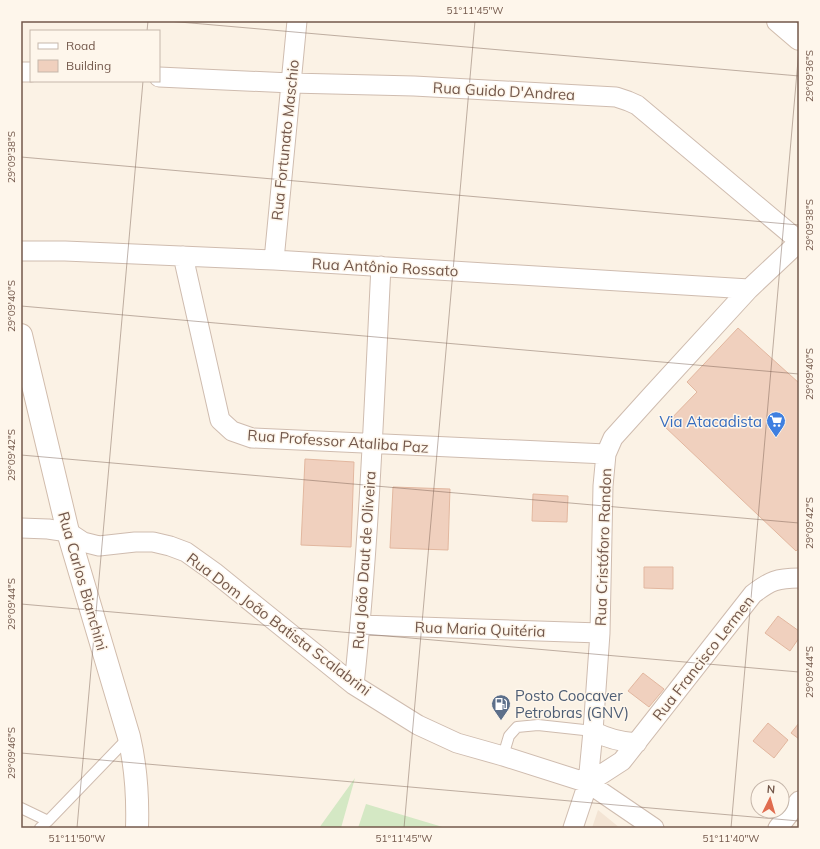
<svg xmlns="http://www.w3.org/2000/svg" width="820" height="849" font-family="Mulish,sans-serif">
	<style>
		.residential { fill: #f3e4d4 }
		.green { fill: #d4e8c4 }
		.building { fill: #f0d0be; stroke: #e2b79f }
		.lines { fill: none; stroke-linecap: round; stroke-linejoin: round }
		.service-casing { stroke: #cfbcaf; stroke-width: 12 }
		.minor-casing { stroke: #cfbcaf; stroke-width: 21 }
		.secondary-casing { stroke: #d1bcac; stroke-width: 24 }
		.service { stroke: #fff; stroke-width: 10 }
		.minor { stroke: #fff; stroke-width: 19 }
		.secondary { stroke: #fff; stroke-width: 22 }
		.ticks { fill: none; stroke: #73584b; stroke-width: 1; stroke-opacity: 0.45 }
		.labels { text-anchor: middle; dominant-baseline: central; stroke-width: 3; stroke-linejoin: round; paint-order: stroke }
		.street-label { font-size: 15px; fill: #73584b; stroke: #fef6eb }
		.shop-label { font-size: 15px; fill: #366cbe; stroke: #fef6eb; text-anchor: end }
		.service-label { font-size: 15px; fill: #4e5e75; stroke: #fef6eb; text-anchor: start }
		.neatline { fill: none; stroke: #73584b; stroke-width: 1.5 }
		.ticks-label { font-size: 10px; text-anchor: middle; fill: #73584b }
	</style>
	<rect width="100%" height="100%" fill="#fbf2e5"/>
	<!-- residential -->
	<path class="residential" d="M 598,810 L 620,828 L 592,828 Z"/>
	<!-- green -->
	<path class="green" d="M 355,778 L 341,828 L 319,828 Z
		M 366,804 L 446,828 L 358,828 Z"/>
	<!-- building -->
	<path class="building" d="M 738,328 L 799,383 L 799,548 L 796,551 L 664,426 L 697,392 L 687,382 Z
		M 305,459 L 354,462 L 351,547 L 301,545 Z
		M 393,487 L 450,489 L 448,550 L 390,548 Z
		M 533,494 L 568,496 L 567,522 L 532,521 Z
		M 644,567 L 673,567 L 673,589 L 644,588 Z
		M 778,616 L 799,631 L 799,638 L 790,651 L 765,633 Z
		M 643,673 L 664,689 L 649,707 L 628,691 Z
		M 768,723 L 788,740 L 774,758 L 753,741 Z
		M 799,723 L 799,739 L 791,733 Z"/>
	<g class="lines">
		<defs>
			<path id="service" d="M 503,756 L 509,736 L 517,727 L 538,725 L 593,731
				M 21,808 L 48,821
				M 40,828 L 48,821 L 129,737"/>
			<path id="minor" d="M 21,72 L 31,72
				M 159,77 L 291,83 L 414,86 L 616,97 L 628,101 L 637,105 L 799,241
				M 21,251 L 65,251 L 274,260 L 749,289
				M 183,256 L 220,420 L 232,431 L 252,438 L 606,454
				M 274,260 L 297,21
				M 21,528 L 48,529 L 68,532 L 83,542 L 99,546 L 135,542 L 153,542 L 170,546 L 186,552 L 214,572 L 354,685 L 418,725 L 457,743 L 503,756 L 588,783 L 654,828
				M 361,625 L 600,633
				M 354,685 C 369,546 374,406 381,266
				M 593,731 C 608,739 620,742 637,743
				M 588,783 L 622,761 L 753,594 C 770,581 777,578 799,578
				M 573,828 L 588,783 L 593,731 L 600,633 L 603,486 L 606,454 L 613,438 L 650,397 L 749,289 L 799,242
				M 778,828 L 799,801"/>
			<path id="secondary" d="M 778,21 L 799,39
				M 21,335 L 68,532 L 129,737 C 136,767 138,797 137,828"/>
		</defs>
		<!-- service casing -->
		<use href="#service" class="service-casing"/>
		<!-- minor casing -->
		<use href="#minor" class="minor-casing"/>
		<!-- secondary casing -->
		<use href="#secondary" class="secondary-casing"/>
		<!-- service -->
		<use href="#service" class="service"/>
		<!-- minor -->
		<use href="#minor" class="minor"/>
		<!-- secondary -->
		<use href="#secondary" class="secondary"/>
	</g>
	<!-- ticks -->
	<path class="ticks" d="M 168,21 L 799,76M 147,31 L 148,21M 21,157 L 799,225M 21,306 L 799,374M 21,455 L 799,523M 21,604 L 799,672M 21,753 L 799,821M 77,828 L 143,81M 404,828 L 475,21M 731,828 L 799,49"/>
	<!-- icons -->
	<defs>
		<symbol id="supermarket-pin" viewBox="-11 -11 22 30"><path d="M0 17L-7.5 6A9.5 9.5 0 1 1 7.5 6Z" fill="#3f7fe0" stroke="#fef6eb"/><path d="M-6-5.5h2.5l.6 2H6L4.5 2H-2.5L-4.4-4H-6ZM-1.5 3.2a1.3 1.3 0 1 0 .1 0ZM3 3.2a1.3 1.3 0 1 0 .1 0Z" fill="#fff"/></symbol>
		<symbol id="fuel-pin" viewBox="-11 -11 22 30"><path d="M0 17L-7.5 6A9.5 9.5 0 1 1 7.5 6Z" fill="#5c6f8a" stroke="#fef6eb"/><path d="M-5.5-6h7V0h2V4h1.3V-2.5L3-4.5l.8-.8L6-3V5H2.5V1h-1V6h-7ZM-4.2-4.7v3.2H.2V-4.7Z" fill="#fff"/></symbol>
	</defs>
	<g fill-rule="evenodd">
		<use href="#supermarket-pin" x="765" y="410" width="22" height="30"/>
		<use href="#fuel-pin" x="490" y="693" width="22" height="30"/>
	</g>
	<g class="labels">
		<!-- street labels -->
		<g class="street-label">
			<text transform="translate(504 91) rotate(3)">Rua Guido D'Andrea</text>
			<text transform="translate(285 140) rotate(-84)">Rua Fortunato Maschio</text>
			<text transform="translate(385 267) rotate(3)">Rua Antônio Rossato</text>
			<text transform="translate(338 441) rotate(4)">Rua Professor Ataliba Paz</text>
			<text transform="translate(603 547) rotate(-88)">Rua Cristóforo Randon</text>
			<text transform="translate(364 560) rotate(-86)">Rua João Daut de Oliveira</text>
			<text transform="translate(83 581) rotate(74)">Rua Carlos Bianchini</text>
			<text transform="translate(279 624) rotate(37)">Rua Dom João Batista Scalabrini</text>
			<text transform="translate(480 629) rotate(2)">Rua Maria Quitéria</text>
			<text transform="translate(703 658) rotate(-52)">Rua Francisco Lermen</text>
		</g>
		<!-- shop labels -->
		<g class="shop-label">
			<text x="762" y="421">Via Atacadista</text>
		</g>
		<!-- service labels -->
		<g class="service-label">
			<text x="515" y="695">Posto Coocaver<tspan x="515" dy="17">Petrobras (GNV)</tspan></text>
		</g>
	</g>
	<!-- border -->
	<rect width="820" height="849" fill="none" stroke="#fef6eb" stroke-width="44"/>
	<!-- legend -->
	<rect x="30" y="30" width="130" height="52" fill="#fef6eb" stroke="#c6b7ab"/>
	<rect x="38" y="43" width="20" height="6" fill="#ffffff" stroke="#c6b7ab"/>
	<text x="66" y="50" font-size="12" fill="#73584b">Road</text>
	<rect x="38" y="60" width="20" height="12" fill="#f0d0be" stroke="#c6b7ab"/>
	<text x="66" y="70" font-size="12" fill="#73584b">Building</text>
	<!-- north arrow -->
	<g transform="translate(770 799) rotate(5)"><circle r="19" fill="#fef6eb" stroke="#c6b7ab"/>
	<path d="M0-3L7 15L0 10L-7 15Z" fill="#e06c4f"/>
	<text y="-6" font-size="11" font-weight="bold" text-anchor="middle" fill="#73584b">N</text>
	</g>
	<rect x="22" y="22" width="776" height="805" class="neatline"/>
	<g class="ticks-label">
		<text x="475" y="14">51°11'45"W</text>
		<text transform="translate(809 76) rotate(-90)" y="4">29°09'36"S</text>
		<text transform="translate(11 157) rotate(-90)" y="4">29°09'38"S</text>
		<text transform="translate(809 225) rotate(-90)" y="4">29°09'38"S</text>
		<text transform="translate(11 306) rotate(-90)" y="4">29°09'40"S</text>
		<text transform="translate(809 374) rotate(-90)" y="4">29°09'40"S</text>
		<text transform="translate(11 455) rotate(-90)" y="4">29°09'42"S</text>
		<text transform="translate(809 523) rotate(-90)" y="4">29°09'42"S</text>
		<text transform="translate(11 604) rotate(-90)" y="4">29°09'44"S</text>
		<text transform="translate(809 672) rotate(-90)" y="4">29°09'44"S</text>
		<text transform="translate(11 753) rotate(-90)" y="4">29°09'46"S</text>
		<text x="77" y="842">51°11'50"W</text>
		<text x="404" y="842">51°11'45"W</text>
		<text x="731" y="842">51°11'40"W</text>
	</g>
</svg>
